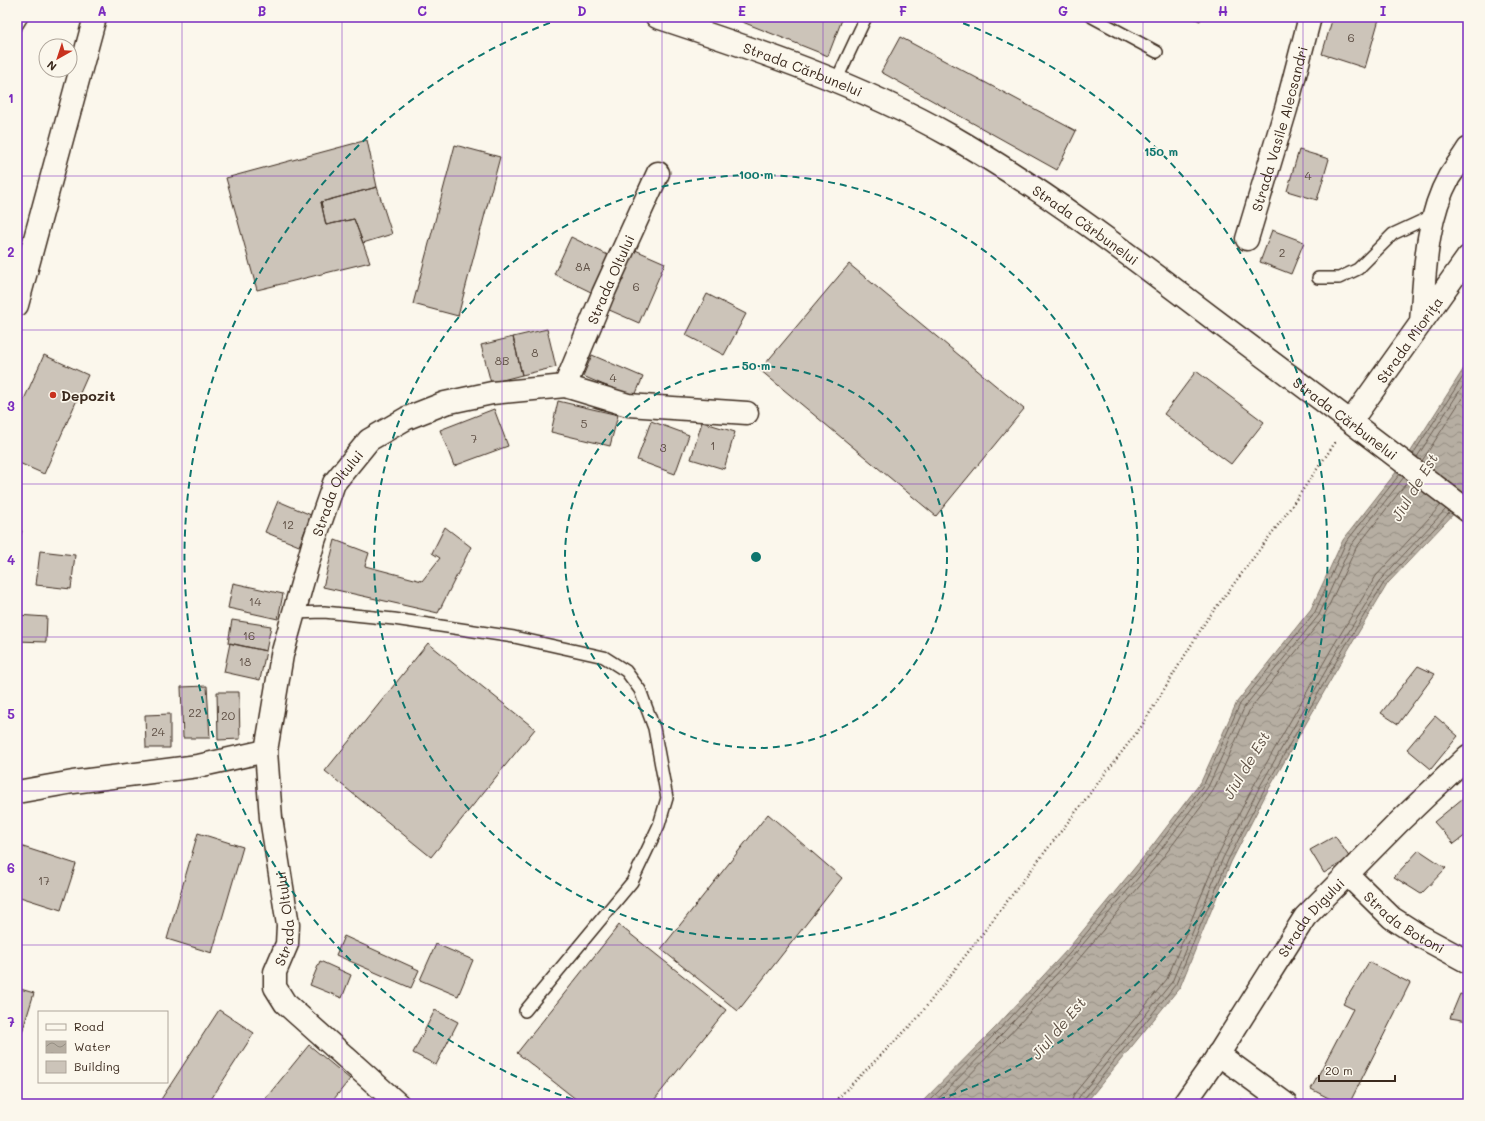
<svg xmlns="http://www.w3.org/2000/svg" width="1485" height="1121" font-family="Mali,sans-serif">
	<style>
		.water { fill: url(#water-waves); stroke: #85796d }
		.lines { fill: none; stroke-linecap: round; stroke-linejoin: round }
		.shore { stroke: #6c5f53; stroke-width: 1 }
		.building { fill: #ccc4b9; stroke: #3b2a1e }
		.lane-casing { stroke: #3b2a1e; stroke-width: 14 }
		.street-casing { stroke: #3b2a1e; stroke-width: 25 }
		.secondary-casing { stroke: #3b2a1e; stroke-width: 25 }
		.path { stroke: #3b2a1e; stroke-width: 2.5; stroke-dasharray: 1 3; stroke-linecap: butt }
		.lane { stroke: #fbf7ec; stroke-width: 11 }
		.street { stroke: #fbf7ec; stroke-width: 22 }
		.secondary { stroke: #fbf7ec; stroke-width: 22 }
		.grid { fill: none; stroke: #7b2cbf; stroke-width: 1; stroke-opacity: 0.55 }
		.ring { fill: none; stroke: #0f766e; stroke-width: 2; stroke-dasharray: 7 5 }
		.poi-dot { fill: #c8321e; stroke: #fbf7ec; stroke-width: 1.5 }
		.labels { text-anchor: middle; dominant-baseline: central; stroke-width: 3.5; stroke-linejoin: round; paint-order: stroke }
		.number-label { font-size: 12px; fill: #5f5045 }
		.street-label { font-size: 14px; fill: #3b2a1e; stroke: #fbf7ec }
		.poi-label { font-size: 14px; font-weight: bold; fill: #3b2a1e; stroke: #fbf7ec; text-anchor: start }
		.water-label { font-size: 15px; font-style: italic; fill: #605246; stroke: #fbf7ec }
		.centre { fill: #0f766e; stroke: #fbf7ec; stroke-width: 2 }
		.ring-label { font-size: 12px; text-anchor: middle; font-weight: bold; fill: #0f766e; stroke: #fbf7ec; stroke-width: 3.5; stroke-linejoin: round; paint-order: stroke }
		.neatline { fill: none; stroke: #7b2cbf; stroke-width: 1.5 }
		.grid-label { font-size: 13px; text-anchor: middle; font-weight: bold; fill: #7b2cbf }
	</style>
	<defs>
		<pattern id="water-waves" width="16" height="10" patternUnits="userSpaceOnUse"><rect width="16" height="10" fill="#b6aea2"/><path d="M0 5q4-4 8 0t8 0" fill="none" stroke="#958e83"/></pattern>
	</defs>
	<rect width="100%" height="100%" fill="#fbf7ec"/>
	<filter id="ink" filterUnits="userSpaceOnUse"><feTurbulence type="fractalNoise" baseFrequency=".025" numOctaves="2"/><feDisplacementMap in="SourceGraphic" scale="8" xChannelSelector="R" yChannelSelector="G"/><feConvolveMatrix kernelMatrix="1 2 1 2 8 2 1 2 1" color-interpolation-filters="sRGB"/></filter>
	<g filter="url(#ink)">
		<!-- water -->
		<path class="water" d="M 1468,362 L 1468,487 L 1461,506 L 1388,583 L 1345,655 L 1267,792 L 1231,862 L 1180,987 L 1085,1104 L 920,1104 L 996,1027 L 1067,950 L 1146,854 L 1201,782 L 1237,702 L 1311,609 L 1343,540 L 1404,462 Z"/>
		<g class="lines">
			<!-- shore -->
			<path class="shore" d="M 1413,454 L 1468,369
				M 1417,457 L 1468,378
				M 1422,461 L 1468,389
				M 926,1104 L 999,1030 L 1070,953 L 1149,857 L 1204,784 L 1240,704 L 1315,612 L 1346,542 L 1400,474
				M 933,1104 L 1003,1033 L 1073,956 L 1153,860 L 1208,787 L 1245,706 L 1319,615 L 1351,545 L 1404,477
				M 941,1104 L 1007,1037 L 1078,960 L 1158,864 L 1213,791 L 1250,709 L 1323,618 L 1356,548 L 1408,481
				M 1071,1104 L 1074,1094 L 1167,979 L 1218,855 L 1254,785 L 1332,648 L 1376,576 L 1441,505
				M 1077,1104 L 1079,1097 L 1172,982 L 1223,858 L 1259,788 L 1337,651 L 1381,579 L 1446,509
				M 1082,1104 L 1083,1100 L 1176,984 L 1228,860 L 1264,790 L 1341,653 L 1385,581 L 1450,512"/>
		</g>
		<!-- building -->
		<path class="building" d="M 730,17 L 843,17 L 828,56 Z
			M 1191,17 L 1201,17 L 1200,21 Z
			M 1333,17 L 1373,17 L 1379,19 L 1365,68 L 1322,54 Z
			M 900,37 L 1076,131 L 1057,170 L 881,72 Z
			M 367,140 L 377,187 L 321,202 L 326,225 L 354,219 L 370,262 L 257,290 L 226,178 Z
			M 455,145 L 500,157 L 458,316 L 413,304 Z
			M 1299,150 L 1329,159 L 1317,200 L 1287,191 Z
			M 377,187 L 392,234 L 363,243 L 354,219 L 326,225 L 321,202 Z
			M 1272,230 L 1304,242 L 1291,274 L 1260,262 Z
			M 571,237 L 612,257 L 595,294 L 554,274 Z
			M 633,249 L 665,263 L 639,323 L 607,309 Z
			M 849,264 L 1024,409 L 936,516 L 760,370 Z
			M 707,294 L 746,314 L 724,355 L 686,335 Z
			M 547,329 L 556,367 L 522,375 L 513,337 Z
			M 513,337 L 522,375 L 491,383 L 481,345 Z
			M 44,355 L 88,375 L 44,474 L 17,462 L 17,415 Z
			M 592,355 L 643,377 L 634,398 L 583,376 Z
			M 1196,371 L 1264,422 L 1231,464 L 1164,414 Z
			M 558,401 L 618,415 L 610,446 L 551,432 Z
			M 494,409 L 508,446 L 454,466 L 440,430 Z
			M 651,421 L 689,435 L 675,474 L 637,460 Z
			M 702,422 L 735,432 L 724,469 L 691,459 Z
			M 278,501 L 311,515 L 299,546 L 265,532 Z
			M 445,527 L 471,547 L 438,613 L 323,587 L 335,540 L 369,553 L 365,566 L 422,581 L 440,558 L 432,553 Z
			M 17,530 L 22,531 L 17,546 Z
			M 40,551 L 75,555 L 71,589 L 36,585 Z
			M 233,583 L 283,594 L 278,619 L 228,608 Z
			M 17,615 L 47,617 L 46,642 L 17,641 Z
			M 232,620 L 271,626 L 266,651 L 228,643 Z
			M 230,643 L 266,651 L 260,680 L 224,672 Z
			M 428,643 L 535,729 L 431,857 L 325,771 Z
			M 1418,666 L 1435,674 L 1398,724 L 1381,713 Z
			M 207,686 L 210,738 L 183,738 L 181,687 Z
			M 217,692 L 239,692 L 240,739 L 218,740 Z
			M 170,714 L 170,748 L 146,748 L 145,715 Z
			M 1435,716 L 1458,736 L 1431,769 L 1407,749 Z
			M 1468,775 L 1468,787 L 1462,780 Z
			M 1468,794 L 1468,838 L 1466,835 L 1454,844 L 1434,822 Z
			M 768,814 L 842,878 L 738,1011 L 661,949 Z
			M 198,833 L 243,847 L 212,953 L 167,939 Z
			M 1335,836 L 1350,858 L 1324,873 L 1310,850 Z
			M 17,845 L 76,864 L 61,910 L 17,896 Z
			M 1419,850 L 1446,868 L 1421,894 L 1394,877 Z
			M 619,925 L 726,1010 L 651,1104 L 582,1104 L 517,1053 Z
			M 344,936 L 419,970 L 411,988 L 336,955 Z
			M 436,944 L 473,960 L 458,996 L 420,980 Z
			M 320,961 L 351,975 L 342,998 L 310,985 Z
			M 1369,962 L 1410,983 L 1349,1104 L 1340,1104 L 1311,1089 L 1353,1009 L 1343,1004 Z
			M 17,988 L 34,993 L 20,1039 L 17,1038 Z
			M 1460,994 L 1468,996 L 1468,1021 L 1450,1018 Z
			M 219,1010 L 254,1033 L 208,1104 L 158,1104 Z
			M 435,1010 L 458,1022 L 436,1065 L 413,1053 Z
			M 309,1045 L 350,1079 L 330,1104 L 261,1104 Z
			M 1241,1099 L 1249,1104 L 1238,1104 Z"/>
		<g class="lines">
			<defs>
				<path id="lane" d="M 1092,17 L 1157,52
					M 17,25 L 22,17
					M 836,81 L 866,17
					M 1318,278 L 1339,278 L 1358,269 L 1393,234 L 1434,215
					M 294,613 L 324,612 L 394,619 L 514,637 L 604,657 L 626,671 L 640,690 L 654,728 L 667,798 L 659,825 L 632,882 L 525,1011"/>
				<g id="street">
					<path id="s1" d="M 657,17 C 757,50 859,84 951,136 C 1043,189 1127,253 1211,317 C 1297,381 1383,446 1468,511"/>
					<path id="s2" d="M 1247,239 L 1286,109 L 1310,17"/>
					<path d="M 1421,322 C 1425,274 1425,220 1449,177 C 1455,168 1462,159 1468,149"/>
					<path id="s3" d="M 565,386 L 603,294 L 658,173"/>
					<path id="s4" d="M 1351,421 L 1468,257"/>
					<path d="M 17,792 L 73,782 L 198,766 L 266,751"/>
					<path id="s5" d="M 1348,875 L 1392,918 L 1420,936 L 1468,962"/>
					<path d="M 1218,1054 L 1286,1104"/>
					<path id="s6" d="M 398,1104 L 285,1003 L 275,987 L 275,972 L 287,944 L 288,925 L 271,818 L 266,751 L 282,655 L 314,541 L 334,483 L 369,440 L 407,418 L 445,403 L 492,393 L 565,386 L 628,405 L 747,413"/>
					<path id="s7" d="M 1184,1104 L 1213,1063 L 1305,917 L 1399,822 L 1468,756"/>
				</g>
				<path id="secondary" d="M 17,305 L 95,17"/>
			</defs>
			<!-- lane casing -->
			<use href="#lane" class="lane-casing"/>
			<!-- street casing -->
			<use href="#street" class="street-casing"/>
			<!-- secondary casing -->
			<use href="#secondary" class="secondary-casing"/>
			<!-- path -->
			<path class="path" d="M 832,1104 L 916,1020 L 1141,727 L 1206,621 L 1284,517 L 1337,440"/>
			<!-- lane -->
			<use href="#lane" class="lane"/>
			<!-- street -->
			<use href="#street" class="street"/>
			<!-- secondary -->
			<use href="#secondary" class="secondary"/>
		</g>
	</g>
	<!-- grid -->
	<path class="grid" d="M 182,17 L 182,1104M 342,17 L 342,1104M 502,17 L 502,1104M 662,17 L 662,1104M 823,17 L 823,1104M 983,17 L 983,1104M 1143,17 L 1143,1104M 1303,17 L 1303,1104M 17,176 L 1468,176M 17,330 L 1468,330M 17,484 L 1468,484M 17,637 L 1468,637M 17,791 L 1468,791M 17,945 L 1468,945"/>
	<!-- distance rings -->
	<g class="ring">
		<circle cx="756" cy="557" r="191"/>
		<circle cx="756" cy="557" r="382"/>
		<path d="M584 1103A573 573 0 0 1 560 19M952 19A573 573 0 0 1 928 1103"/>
	</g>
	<!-- markers -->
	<circle class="poi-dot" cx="53" cy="395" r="4"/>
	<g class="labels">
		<!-- number labels -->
		<g class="number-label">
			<text x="1351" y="37">6</text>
			<text x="1308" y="175">4</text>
			<text x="1282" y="252">2</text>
			<text x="583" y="266">8A</text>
			<text x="636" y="286">6</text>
			<text x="535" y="352">8</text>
			<text x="502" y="360">8B</text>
			<text x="613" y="377">4</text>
			<text x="584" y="423">5</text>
			<text x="474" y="438">7</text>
			<text x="713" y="445">1</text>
			<text x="663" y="447">3</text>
			<text x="288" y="524">12</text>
			<text x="255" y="601">14</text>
			<text x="249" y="635">16</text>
			<text x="245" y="661">18</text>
			<text x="195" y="712">22</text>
			<text x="228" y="715">20</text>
			<text x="158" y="731">24</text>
			<text x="44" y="880">17</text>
		</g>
		<!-- street labels -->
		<g class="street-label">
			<text stroke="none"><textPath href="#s1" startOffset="155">Strada Cărbunelui</textPath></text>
			<text stroke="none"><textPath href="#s2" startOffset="115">Strada Vasile Alecsandri</textPath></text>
			<text stroke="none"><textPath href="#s1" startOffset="479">Strada Cărbunelui</textPath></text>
			<text stroke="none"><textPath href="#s3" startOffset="116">Strada Oltului</textPath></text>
			<text stroke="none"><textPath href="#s4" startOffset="100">Strada Miorița</textPath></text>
			<text stroke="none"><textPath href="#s1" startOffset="803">Strada Cărbunelui</textPath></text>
			<text stroke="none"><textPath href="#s6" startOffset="680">Strada Oltului</textPath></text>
			<text stroke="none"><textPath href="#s6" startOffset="241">Strada Oltului</textPath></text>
			<text stroke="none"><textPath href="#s7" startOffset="226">Strada Digului</textPath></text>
			<text stroke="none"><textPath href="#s5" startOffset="74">Strada Botoni</textPath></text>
		</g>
		<!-- poi labels -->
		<g class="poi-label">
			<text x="61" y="395">Depozit</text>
		</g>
		<!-- water labels -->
		<g class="water-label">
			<text transform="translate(1414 487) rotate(-59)">Jiul de Est</text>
			<text transform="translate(1246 765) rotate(-59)">Jiul de Est</text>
			<text transform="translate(1058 1028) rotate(-50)">Jiul de Est</text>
		</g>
	</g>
	<circle cx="756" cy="557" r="6" class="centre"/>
	<g class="ring-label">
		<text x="1161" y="156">150 m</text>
		<text x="756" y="179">100 m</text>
		<text x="756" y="370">50 m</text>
	</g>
	<!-- margin -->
	<rect width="1485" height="1121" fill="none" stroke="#fbf7ec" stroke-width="44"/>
	<!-- legend -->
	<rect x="38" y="1011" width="130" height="72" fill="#fbf7ec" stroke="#aea59a"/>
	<rect x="46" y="1024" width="20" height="6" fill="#fbf7ec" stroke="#aea59a"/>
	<text x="74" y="1031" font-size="12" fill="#3b2a1e">Road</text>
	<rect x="46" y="1041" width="20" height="12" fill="url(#water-waves)" stroke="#aea59a"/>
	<text x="74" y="1051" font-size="12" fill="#3b2a1e">Water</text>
	<rect x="46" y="1061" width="20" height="12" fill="#ccc4b9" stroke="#aea59a"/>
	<text x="74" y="1071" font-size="12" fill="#3b2a1e">Building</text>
	<!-- north arrow -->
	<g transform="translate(58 58) rotate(219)"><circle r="19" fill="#fbf7ec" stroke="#aea59a"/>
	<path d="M0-3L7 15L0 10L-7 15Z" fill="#c8321e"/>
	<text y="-6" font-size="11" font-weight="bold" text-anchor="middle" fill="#3b2a1e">N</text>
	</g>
	<!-- scale -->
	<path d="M1319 1075v6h76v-6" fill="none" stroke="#3b2a1e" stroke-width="2"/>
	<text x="1325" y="1075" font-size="12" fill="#3b2a1e" stroke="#fbf7ec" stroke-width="3" paint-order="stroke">20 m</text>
	<rect x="22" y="22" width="1441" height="1077" class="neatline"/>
	<g class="grid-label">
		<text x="102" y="16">A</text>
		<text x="262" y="16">B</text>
		<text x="422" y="16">C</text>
		<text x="582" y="16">D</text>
		<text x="742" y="16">E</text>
		<text x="903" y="16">F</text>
		<text x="1063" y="16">G</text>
		<text x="1223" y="16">H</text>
		<text x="1383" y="16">I</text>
		<text x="11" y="103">1</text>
		<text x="11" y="257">2</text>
		<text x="11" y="411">3</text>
		<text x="11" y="565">4</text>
		<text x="11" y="719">5</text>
		<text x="11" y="873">6</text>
		<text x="11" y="1027">7</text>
	</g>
</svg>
